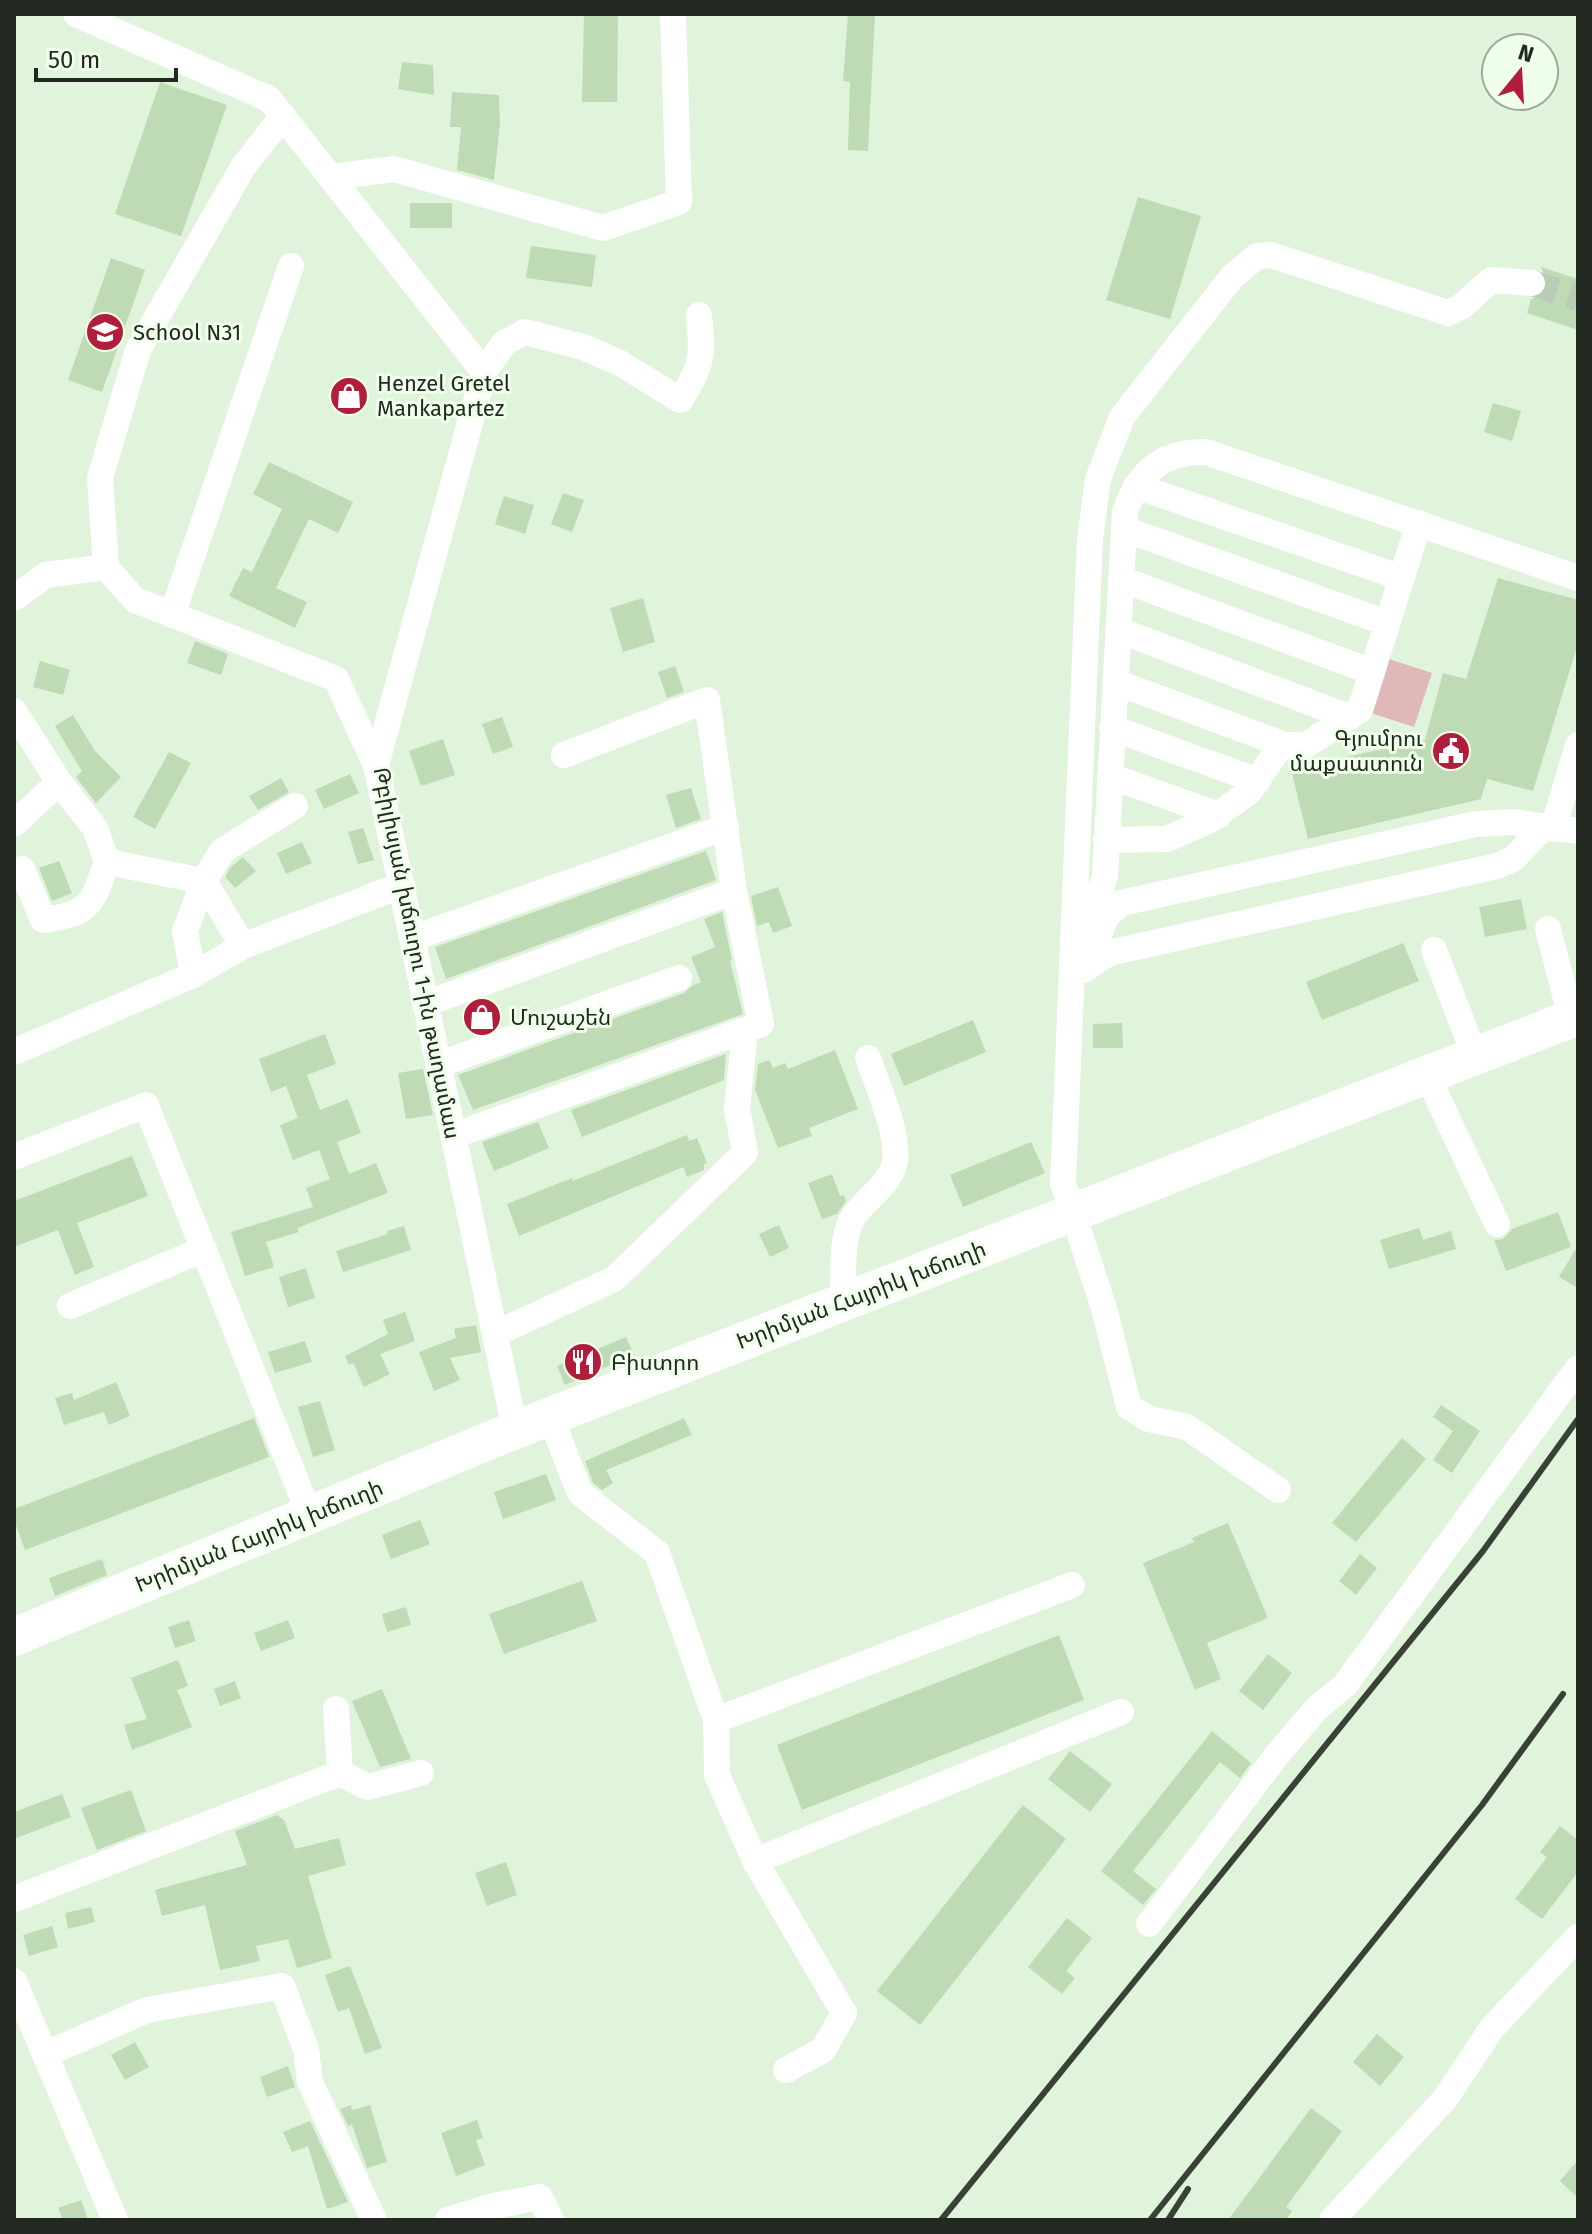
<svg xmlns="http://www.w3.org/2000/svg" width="1592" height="2234" font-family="'Fira Sans','Noto Sans Armenian',sans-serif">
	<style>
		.green { fill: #e1b8b9 }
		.building { fill: #bedbb6 }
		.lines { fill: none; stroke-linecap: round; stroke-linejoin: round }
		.minor-tunnel { stroke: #bacbb6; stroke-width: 26; stroke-dasharray: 26 13; stroke-linecap: butt }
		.minor { stroke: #fff; stroke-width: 26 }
		.highway { stroke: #fff; stroke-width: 38 }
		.rail { stroke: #3a4237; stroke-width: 6 }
		.labels { text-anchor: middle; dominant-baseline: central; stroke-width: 6; stroke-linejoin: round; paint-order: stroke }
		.poi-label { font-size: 22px; fill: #232920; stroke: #f0ffeb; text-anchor: start }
		.street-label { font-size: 22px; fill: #232920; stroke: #f0ffeb }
	</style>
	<rect width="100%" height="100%" fill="#e0f3db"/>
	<!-- green -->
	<path class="green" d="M 1389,659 L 1432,673 L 1414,727 L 1371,713 Z"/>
	<!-- building -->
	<path class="building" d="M 584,14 L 618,14 L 617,102 L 582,102 Z
		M 848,14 L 875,14 L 868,151 L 848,150 L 850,82 L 843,81 Z
		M 402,62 L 433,65 L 434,95 L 398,89 Z
		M 160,82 L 227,105 L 181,236 L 115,214 Z
		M 452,92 L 499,95 L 500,123 L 494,180 L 457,170 L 461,127 L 450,127 Z
		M 1138,197 L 1201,216 L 1170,319 L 1106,300 Z
		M 410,203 L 452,203 L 452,228 L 410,228 Z
		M 531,246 L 596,255 L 592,287 L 526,278 Z
		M 111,258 L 145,270 L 102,392 L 68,380 Z
		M 1541,267 L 1578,279 L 1578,330 L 1527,313 L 1531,299 L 1540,297 L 1548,285 Z
		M 1493,403 L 1521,411 L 1512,441 L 1484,432 Z
		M 269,462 L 353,502 L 338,533 L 309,519 L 276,588 L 307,602 L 295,628 L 229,596 L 243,568 L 252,572 L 282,509 L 253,494 Z
		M 563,493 L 584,500 L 572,532 L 551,524 Z
		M 504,496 L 534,505 L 525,534 L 495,524 Z
		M 1498,578 L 1578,600 L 1578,643 L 1533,791 L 1487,779 L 1481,799 L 1308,839 L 1291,769 L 1425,740 L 1443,673 L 1466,679 Z
		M 643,598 L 655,642 L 623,652 L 610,608 Z
		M 195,641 L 228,654 L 221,675 L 187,663 Z
		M 40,661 L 70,670 L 63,695 L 33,687 Z
		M 675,666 L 684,692 L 667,698 L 658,672 Z
		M 73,715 L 95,751 L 121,777 L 96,803 L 76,777 L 82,771 L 55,726 Z
		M 502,717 L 513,747 L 493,754 L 482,724 Z
		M 443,739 L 455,775 L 421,786 L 409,751 Z
		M 169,752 L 191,763 L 155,829 L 133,817 Z
		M 350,774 L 359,793 L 324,809 L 315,790 Z
		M 281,778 L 289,792 L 258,810 L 249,796 Z
		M 691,788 L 701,819 L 676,828 L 666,795 Z
		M 363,828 L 374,860 L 358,864 L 348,832 Z
		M 302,842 L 312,863 L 286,874 L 277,853 Z
		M 706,851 L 716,880 L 446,979 L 435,947 Z
		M 243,857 L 256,871 L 235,888 L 225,877 L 231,867 Z
		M 59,861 L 72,893 L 52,901 L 39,868 Z
		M 778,887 L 792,926 L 773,933 L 769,922 L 757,926 L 751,896 Z
		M 1521,899 L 1527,929 L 1485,937 L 1479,907 Z
		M 722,912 L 732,960 L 730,961 L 743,1014 L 473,1110 L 458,1075 L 684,993 L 693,985 L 701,982 L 691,957 L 715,947 L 704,919 Z
		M 1403,943 L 1419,981 L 1322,1020 L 1306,982 Z
		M 973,1020 L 986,1052 L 904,1086 L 891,1054 Z
		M 1122,1023 L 1123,1048 L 1093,1048 L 1093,1024 Z
		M 325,1034 L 336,1064 L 307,1075 L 320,1110 L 348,1099 L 361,1133 L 337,1142 L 349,1174 L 376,1163 L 388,1193 L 297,1228 L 299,1232 L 266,1242 L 274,1267 L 245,1276 L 231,1232 L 313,1207 L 306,1188 L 330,1179 L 319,1150 L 293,1160 L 280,1125 L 298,1118 L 286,1086 L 271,1092 L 259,1059 Z
		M 835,1050 L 858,1109 L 809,1128 L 812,1136 L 778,1148 L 755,1090 L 758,1064 L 769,1060 L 773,1068 L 785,1063 L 788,1069 Z
		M 726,1054 L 724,1080 L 582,1137 L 571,1110 Z
		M 423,1069 L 433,1115 L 406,1119 L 398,1073 Z
		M 538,1122 L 549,1148 L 494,1171 L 482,1142 Z
		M 687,1135 L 689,1141 L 697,1138 L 707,1163 L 704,1164 L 704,1170 L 687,1177 L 683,1167 L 519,1236 L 507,1204 L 572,1178 L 573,1181 Z
		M 1031,1142 L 1045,1173 L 963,1207 L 950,1175 Z
		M 132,1156 L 148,1196 L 77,1223 L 94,1267 L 75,1275 L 58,1230 L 14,1247 L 14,1201 Z
		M 832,1174 L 840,1196 L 844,1195 L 846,1201 L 837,1214 L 822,1219 L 808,1183 Z
		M 1558,1212 L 1571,1247 L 1506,1271 L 1494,1240 L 1503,1239 L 1512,1229 Z
		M 779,1225 L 789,1248 L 770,1257 L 759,1234 Z
		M 404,1226 L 411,1250 L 343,1272 L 336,1251 L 388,1234 L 387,1231 Z
		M 1419,1228 L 1423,1240 L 1451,1231 L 1456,1249 L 1389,1269 L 1380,1240 Z
		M 1578,1245 L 1578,1288 L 1559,1277 Z
		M 306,1268 L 315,1298 L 288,1307 L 279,1277 Z
		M 405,1312 L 415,1341 L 380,1354 L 390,1374 L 364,1387 L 353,1363 L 349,1365 L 345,1356 L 388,1334 L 383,1320 Z
		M 476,1325 L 481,1352 L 450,1358 L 460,1380 L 434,1391 L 419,1352 L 456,1338 L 454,1329 Z
		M 626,1337 L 634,1355 L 565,1385 L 557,1366 Z
		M 305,1341 L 312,1362 L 275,1373 L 268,1352 Z
		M 116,1382 L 130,1416 L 109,1425 L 104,1412 L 64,1425 L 55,1398 L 72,1393 L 74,1400 Z
		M 320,1401 L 335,1450 L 313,1457 L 298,1407 Z
		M 1441,1405 L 1480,1431 L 1452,1473 L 1433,1460 L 1453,1431 L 1433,1417 Z
		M 254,1418 L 269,1457 L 25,1550 L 14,1520 L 14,1509 Z
		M 684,1418 L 692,1435 L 606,1470 L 613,1483 L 602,1490 L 593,1483 L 585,1461 Z
		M 1402,1438 L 1426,1459 L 1356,1542 L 1332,1523 Z
		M 546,1474 L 556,1500 L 503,1519 L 494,1492 Z
		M 420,1520 L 430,1544 L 391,1559 L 382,1535 Z
		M 1228,1523 L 1268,1618 L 1207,1643 L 1221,1679 L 1195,1690 L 1143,1563 L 1194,1542 L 1192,1538 Z
		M 1360,1554 L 1377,1568 L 1356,1595 L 1339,1581 Z
		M 102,1559 L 107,1575 L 55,1596 L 49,1578 Z
		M 582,1581 L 597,1621 L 504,1654 L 489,1614 Z
		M 406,1607 L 411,1625 L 387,1632 L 382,1614 Z
		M 189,1620 L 196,1641 L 175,1648 L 168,1627 Z
		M 288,1620 L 295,1638 L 261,1651 L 254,1633 Z
		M 1059,1635 L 1084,1700 L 802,1810 L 777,1745 Z
		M 1268,1654 L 1292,1673 L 1263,1710 L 1239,1691 Z
		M 178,1660 L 188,1686 L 177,1690 L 192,1727 L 132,1750 L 124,1725 L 147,1719 L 131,1678 Z
		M 235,1681 L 241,1698 L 220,1706 L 214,1689 Z
		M 382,1689 L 411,1759 L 380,1767 L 352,1701 Z
		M 1212,1731 L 1251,1763 L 1240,1778 L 1220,1762 L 1133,1871 L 1156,1889 L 1143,1905 L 1101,1871 Z
		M 1070,1751 L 1112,1784 L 1090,1812 L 1048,1779 Z
		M 131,1790 L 146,1831 L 97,1850 L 81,1808 Z
		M 62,1794 L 71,1817 L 14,1839 L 14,1812 Z
		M 1023,1805 L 1066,1839 L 920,2025 L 877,1991 Z
		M 277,1815 L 284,1820 L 295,1849 L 339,1838 L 346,1865 L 308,1876 L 332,1958 L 297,1968 L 288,1939 L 256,1946 L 260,1961 L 220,1970 L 205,1905 L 162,1916 L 155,1890 L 247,1865 L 235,1831 Z
		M 1560,1826 L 1578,1840 L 1578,1872 L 1542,1919 L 1515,1899 L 1547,1857 L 1540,1852 Z
		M 506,1862 L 517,1895 L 487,1906 L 475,1873 Z
		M 91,1907 L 95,1922 L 68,1929 L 65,1913 Z
		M 1067,1918 L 1092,1938 L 1066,1971 L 1075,1978 L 1062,1994 L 1028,1967 Z
		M 52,1926 L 58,1947 L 29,1956 L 23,1935 Z
		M 350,1966 L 382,2048 L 365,2054 L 349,2008 L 338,2012 L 325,1975 Z
		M 1377,2034 L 1404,2057 L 1380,2086 L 1353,2062 Z
		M 135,2042 L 149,2067 L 125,2080 L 111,2055 Z
		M 288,2066 L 295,2087 L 267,2097 L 260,2077 Z
		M 351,2105 L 352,2110 L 370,2105 L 387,2162 L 367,2168 L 352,2125 L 348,2126 L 340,2109 Z
		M 1311,2108 L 1342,2131 L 1286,2207 L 1292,2211 L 1286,2220 L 1228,2220 Z
		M 477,2120 L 483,2138 L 476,2140 L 485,2165 L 456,2176 L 441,2133 Z
		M 310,2121 L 348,2202 L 327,2209 L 308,2146 L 292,2152 L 283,2132 Z
		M 1578,2160 L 1578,2198 L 1560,2181 Z
		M 81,2200 L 88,2220 L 63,2220 L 58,2208 Z"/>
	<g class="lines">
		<!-- minor-tunnel -->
		<path class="minor-tunnel" d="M 1532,283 L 1578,298"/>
		<!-- minor -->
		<path class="minor" d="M 76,14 L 269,99 L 484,372 L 376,765 L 515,1430
			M 283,116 L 243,167 L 138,350 L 100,478 L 106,567 L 135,600 L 336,679 L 376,765
			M 331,177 L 394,169 L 603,228 L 679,202 L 673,14
			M 484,372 L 504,343 L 525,332 L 583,347 L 620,363 L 680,400 C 703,365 703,356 699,315
			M 1136,486 L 1402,578
			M 1124,529 L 1387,623
			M 1121,579 L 1372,672
			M 14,598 L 46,575 L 106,567
			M 172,615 L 291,266
			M 1118,630 L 1349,717
			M 1115,682 L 1285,745
			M 14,711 L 59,782 L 95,828 L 107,862 C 92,904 91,914 43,920 L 22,869
			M 1112,728 L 1258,781
			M 1110,776 L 1219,815
			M 14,824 L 59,782
			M 1553,829 L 1578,745
			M 1106,840 L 1167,839 L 1210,820 L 1249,792 L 1276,753 L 1285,745 L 1306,745 L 1360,710 L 1419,523
			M 107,862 L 204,881 L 222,851 L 295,806
			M 1548,929 L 1571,1018
			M 413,938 L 726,827
			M 1097,939 L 1106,917 L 1121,903 L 1476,824 L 1513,822 L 1578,831
			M 1080,944 L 1105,877 L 1125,512 C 1139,471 1161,452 1206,452 L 1578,578
			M 1434,950 L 1475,1056
			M 1083,970 L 1109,953 L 1497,866 L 1513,859 L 1543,828
			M 193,975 L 243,946 L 402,885
			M 425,1004 L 734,891
			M 14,1052 L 193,975 L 185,931 L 204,881 L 243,946
			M 438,1065 L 679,978
			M 1427,1075 L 1497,1224
			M 453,1136 L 761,1024 L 734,891 L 707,700 L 564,755
			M 14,1157 L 146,1105 L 310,1516
			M 843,1302 C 844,1276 840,1245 851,1221 C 862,1200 891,1186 895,1161 C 899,1132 877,1085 868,1058
			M 70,1306 L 204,1249
			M 495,1334 L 614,1279 L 745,1153 L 737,1108 L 745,1030
			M 550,1416 L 580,1493 L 657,1553 L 716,1720 L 717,1775 L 755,1861 L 844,2013 L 823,2050 L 786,2070
			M 1278,1490 L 1187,1427 L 1149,1419 L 1129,1407 L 1104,1308 L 1063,1183 L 1090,539 L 1098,479 L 1122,417 L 1232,277 L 1257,256 L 1271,255 L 1448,313 L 1461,307 L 1491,280 L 1532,283
			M 336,1709 L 340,1773 L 368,1787 L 421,1773
			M 716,1720 L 1072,1585
			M 755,1861 L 1121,1712
			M 14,1899 L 340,1773
			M 1149,1924 L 1277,1755 L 1317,1708 L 1345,1685 L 1578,1368
			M 14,1981 L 115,2220
			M 46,2054 L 147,2010 L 282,1986 L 306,2049 L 310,2082 L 374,2220
			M 448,2220 L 494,2206 L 540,2197 L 551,2220
			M 1332,2220 L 1445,2099 L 1492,2028 L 1578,1937"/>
		<!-- highway -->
		<path class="highway" d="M 14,1637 L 515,1430 L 1578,1016"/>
		<!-- rail -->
		<path class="rail" d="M 941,2220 L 1483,1551 L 1578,1419
			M 1150,2220 L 1482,1805 L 1563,1694
			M 1168,2220 L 1188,2189"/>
	</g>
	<!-- icons -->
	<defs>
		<symbol id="school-disc" viewBox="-11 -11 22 22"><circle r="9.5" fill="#b11e3c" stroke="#f0ffeb"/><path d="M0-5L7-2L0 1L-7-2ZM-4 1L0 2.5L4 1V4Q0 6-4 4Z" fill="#fff"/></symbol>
		<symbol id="shop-disc" viewBox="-11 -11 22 22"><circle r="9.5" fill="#b11e3c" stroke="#f0ffeb"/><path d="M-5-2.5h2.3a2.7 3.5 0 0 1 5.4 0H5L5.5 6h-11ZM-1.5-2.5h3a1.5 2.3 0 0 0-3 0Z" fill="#fff"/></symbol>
		<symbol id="civic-disc" viewBox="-11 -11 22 22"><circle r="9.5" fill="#b11e3c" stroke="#f0ffeb"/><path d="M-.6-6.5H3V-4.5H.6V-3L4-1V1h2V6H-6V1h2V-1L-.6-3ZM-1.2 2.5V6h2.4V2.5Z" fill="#fff"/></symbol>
		<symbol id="restaurant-disc" viewBox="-11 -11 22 22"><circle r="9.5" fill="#b11e3c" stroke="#f0ffeb"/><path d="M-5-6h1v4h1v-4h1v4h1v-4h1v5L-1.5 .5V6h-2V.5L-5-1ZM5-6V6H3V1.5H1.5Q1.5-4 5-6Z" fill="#fff"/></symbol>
	</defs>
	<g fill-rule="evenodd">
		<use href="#school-disc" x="83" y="310" width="44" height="44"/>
		<use href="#shop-disc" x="327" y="374" width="44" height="44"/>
		<use href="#civic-disc" x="1429" y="729" width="44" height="44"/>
		<use href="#shop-disc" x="460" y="995" width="44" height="44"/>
		<use href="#restaurant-disc" x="561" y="1340" width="44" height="44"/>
	</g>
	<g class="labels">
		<!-- poi labels -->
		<g class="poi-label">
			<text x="133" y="332">School N31</text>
			<text x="377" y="383">Henzel Gretel<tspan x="377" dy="25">Mankapartez</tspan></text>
			<text x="1423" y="738" text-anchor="end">Գյումրու<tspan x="1423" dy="25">մաքսատուն</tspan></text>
			<text x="510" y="1017">Մուշաշեն</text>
			<text x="611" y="1362">Բիստրո</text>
		</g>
		<!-- street labels -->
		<g class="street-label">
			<text transform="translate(417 953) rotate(79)">Թբիլիսյան խճուղու 1-ին թաղամաս</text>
			<text transform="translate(861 1295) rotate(-21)">Խրիմյան Հայրիկ խճուղի</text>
			<text transform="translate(259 1536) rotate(-22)">Խրիմյան Հայրիկ խճուղի</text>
		</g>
	</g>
	<!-- border -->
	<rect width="1592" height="2234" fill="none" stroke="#232920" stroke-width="32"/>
	<!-- north arrow -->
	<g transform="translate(1520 72) rotate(18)"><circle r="38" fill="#f0ffeb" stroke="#9ea99a" stroke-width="2"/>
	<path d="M0-6L14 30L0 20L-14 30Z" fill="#b11e3c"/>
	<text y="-12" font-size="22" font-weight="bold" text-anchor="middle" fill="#232920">N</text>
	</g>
	<!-- scale -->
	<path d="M36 68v12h140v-12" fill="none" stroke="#232920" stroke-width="4"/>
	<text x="48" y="68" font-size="24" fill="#232920" stroke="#f0ffeb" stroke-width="6" paint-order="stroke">50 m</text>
</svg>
